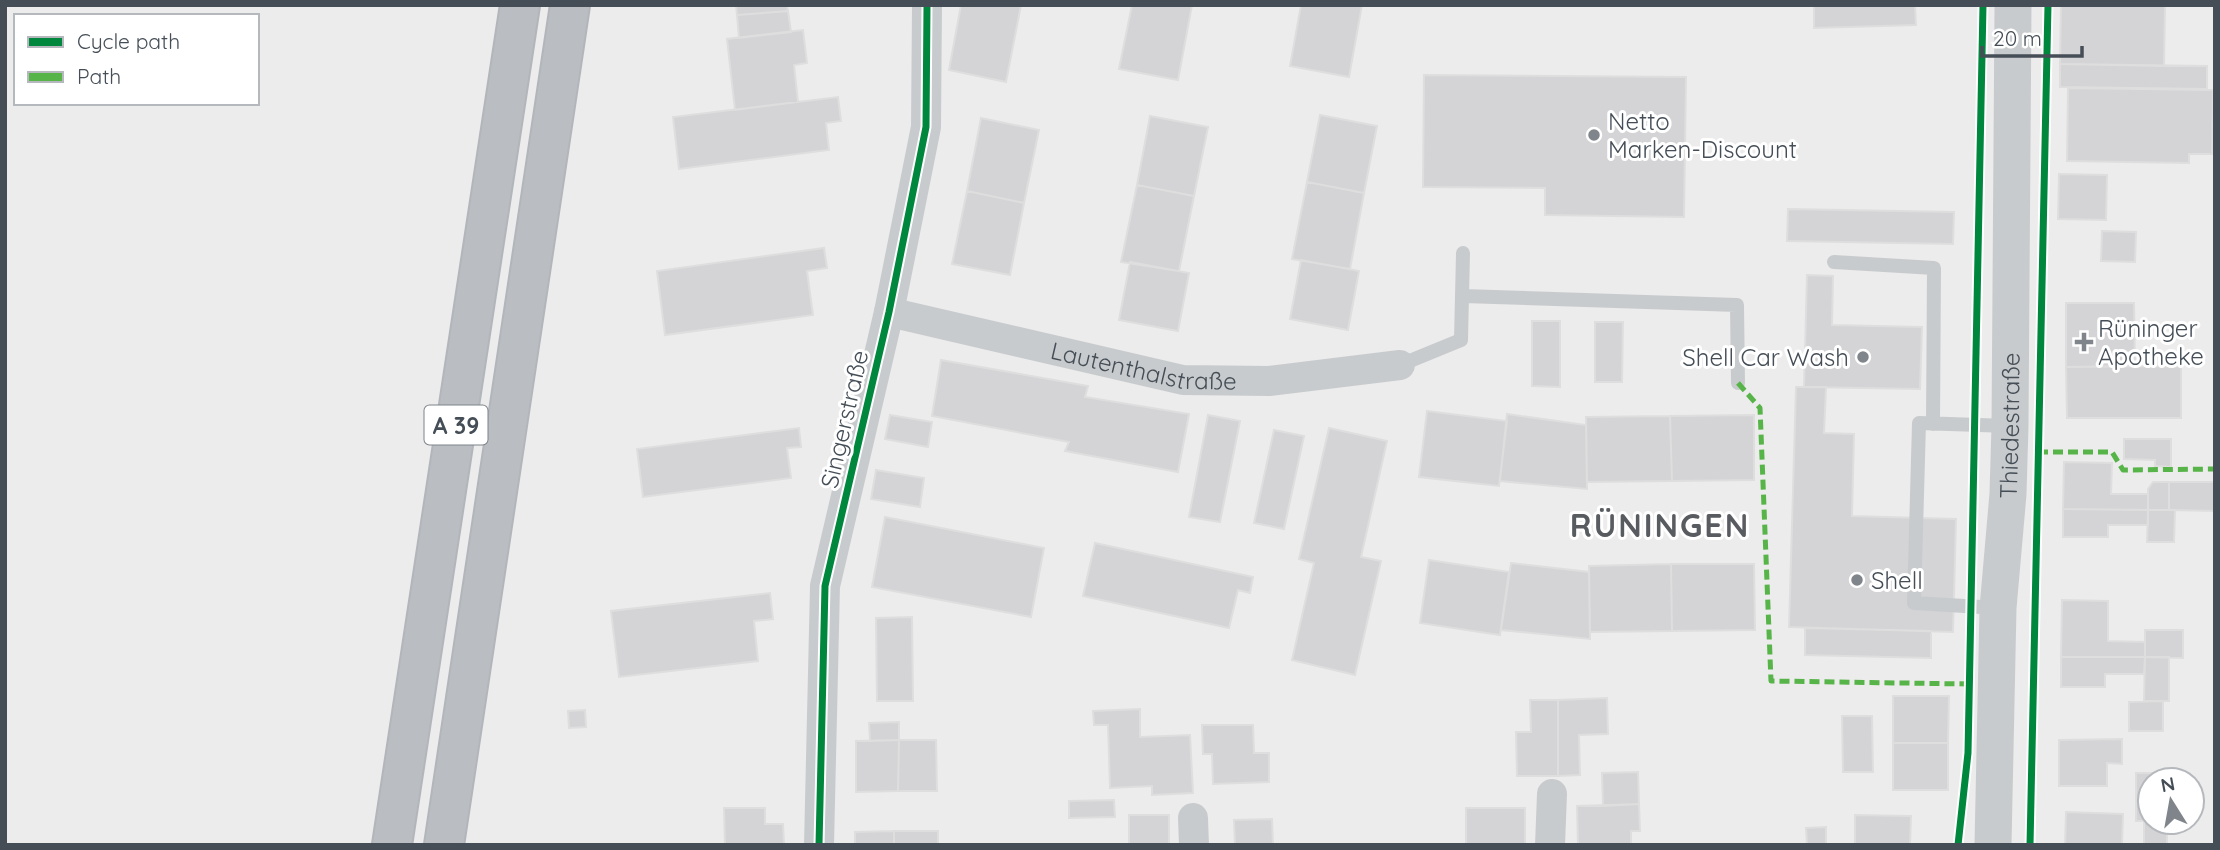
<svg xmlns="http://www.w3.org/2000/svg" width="2220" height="850" font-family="Quicksand,sans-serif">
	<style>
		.building { fill: #d4d4d6; stroke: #dededf; stroke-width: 2 }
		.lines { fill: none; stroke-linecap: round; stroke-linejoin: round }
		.motorway-casing { stroke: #b2b6bb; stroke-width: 42 }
		.service { stroke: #c8cbcd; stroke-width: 14 }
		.minor { stroke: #c8cbcd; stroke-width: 30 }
		.tertiary { stroke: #c8cbcd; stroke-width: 37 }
		.motorway { stroke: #babec2; stroke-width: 38 }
		.quiet { stroke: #57b448; stroke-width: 5; stroke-dasharray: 10 5; stroke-linecap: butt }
		.cycleway-casing { stroke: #fff; stroke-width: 11 }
		.cycleway { stroke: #00873e; stroke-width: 7 }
		.poi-dot { fill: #80858b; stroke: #fff; stroke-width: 2.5 }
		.labels { text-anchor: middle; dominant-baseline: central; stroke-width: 6; stroke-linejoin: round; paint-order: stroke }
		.shield { fill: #fff; stroke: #7d8389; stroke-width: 2 }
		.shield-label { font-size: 23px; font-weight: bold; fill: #454e57 }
		.poi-label { font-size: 24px; fill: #454e57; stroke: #fff; text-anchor: start }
		.street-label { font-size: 24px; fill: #454e57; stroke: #fff }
		.district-label { font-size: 32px; font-weight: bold; letter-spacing: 2px; fill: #585c60; stroke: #fff }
	</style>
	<rect width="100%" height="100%" fill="#edecec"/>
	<!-- building -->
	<path class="building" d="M 736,5 L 787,5 L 788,11 L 737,15 Z
		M 961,5 L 1021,5 L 1006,82 L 949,70 Z
		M 1132,5 L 1192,5 L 1178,80 L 1119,69 Z
		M 1301,5 L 1362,5 L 1349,77 L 1290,66 Z
		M 1814,5 L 1915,5 L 1916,25 L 1814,28 Z
		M 2061,5 L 2165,5 L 2164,66 L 2060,64 Z
		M 788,11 L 791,32 L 739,38 L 737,15 Z
		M 803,30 L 807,63 L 794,65 L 798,102 L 735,110 L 727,39 Z
		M 2060,64 L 2207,66 L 2207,89 L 2060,87 Z
		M 1424,75 L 1686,77 L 1684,217 L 1545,215 L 1545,188 L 1423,187 Z
		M 2068,88 L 2213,90 L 2212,154 L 2189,154 L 2189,163 L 2067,161 Z
		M 838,97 L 841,121 L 826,123 L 829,150 L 679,169 L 673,117 Z
		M 1320,115 L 1377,126 L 1364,193 L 1307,182 Z
		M 1150,116 L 1208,127 L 1194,196 L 1137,185 Z
		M 981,118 L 1039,130 L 1024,203 L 967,191 Z
		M 2059,174 L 2107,175 L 2106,220 L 2058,219 Z
		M 1307,182 L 1364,193 L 1350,269 L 1292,259 Z
		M 1137,185 L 1194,196 L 1179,271 L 1121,262 Z
		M 967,191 L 1024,203 L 1010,275 L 952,264 Z
		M 1788,209 L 1954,212 L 1953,244 L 1787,241 Z
		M 2102,231 L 2136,232 L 2135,262 L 2101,261 Z
		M 824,248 L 827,268 L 807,271 L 813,315 L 665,335 L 657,271 Z
		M 1301,260 L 1359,271 L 1348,330 L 1290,319 Z
		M 1130,262 L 1189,273 L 1178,331 L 1119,320 Z
		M 1807,275 L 1833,276 L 1832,325 L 1922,327 L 1920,389 L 1804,387 Z
		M 2066,303 L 2134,303 L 2135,366 L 2066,367 Z
		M 1532,321 L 1560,321 L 1560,387 L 1532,386 Z
		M 1595,322 L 1623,322 L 1622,382 L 1595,382 Z
		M 941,360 L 1088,386 L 1085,397 L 1189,414 L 1178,472 L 1065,451 L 1069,442 L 932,416 Z
		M 2181,366 L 2181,418 L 2067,418 L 2066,367 Z
		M 1796,387 L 1826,387 L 1824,433 L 1854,434 L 1852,516 L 1956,519 L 1953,632 L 1789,627 Z
		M 1427,411 L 1507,421 L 1499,486 L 1419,477 Z
		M 1507,414 L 1586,425 L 1587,489 L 1500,481 Z
		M 890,415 L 932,422 L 928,447 L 885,439 Z
		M 1208,415 L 1240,421 L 1220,522 L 1189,517 Z
		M 1754,415 L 1754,480 L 1672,481 L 1670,416 Z
		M 1670,416 L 1672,481 L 1587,482 L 1586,417 Z
		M 799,428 L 801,447 L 787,448 L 791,478 L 643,497 L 637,449 Z
		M 1329,428 L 1387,441 L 1361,557 L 1381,561 L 1355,675 L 1292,660 L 1314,563 L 1299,559 Z
		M 1274,430 L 1304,436 L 1284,529 L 1254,523 Z
		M 2124,439 L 2171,439 L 2171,467 L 2155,466 L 2155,460 L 2124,459 Z
		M 2064,462 L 2112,463 L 2111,494 L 2148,494 L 2148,510 L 2063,509 Z
		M 876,470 L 924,478 L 920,507 L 871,499 Z
		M 2153,482 L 2169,482 L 2169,510 L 2148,510 L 2148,489 Z
		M 2169,482 L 2215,482 L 2215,511 L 2169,510 Z
		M 2063,509 L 2148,510 L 2148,525 L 2108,525 L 2108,537 L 2063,537 Z
		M 2148,510 L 2175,510 L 2174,542 L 2147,542 Z
		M 885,517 L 1044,548 L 1031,617 L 872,587 Z
		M 1095,543 L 1253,577 L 1250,593 L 1238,590 L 1229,628 L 1083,596 Z
		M 1429,560 L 1509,572 L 1500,635 L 1420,623 Z
		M 1511,563 L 1589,572 L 1590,639 L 1501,630 Z
		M 1671,564 L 1754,564 L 1755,630 L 1672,631 Z
		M 1671,564 L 1672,631 L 1590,632 L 1589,566 Z
		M 770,593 L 773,619 L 754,621 L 758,661 L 619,677 L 611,611 Z
		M 2062,600 L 2108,601 L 2108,641 L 2145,642 L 2145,657 L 2061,657 Z
		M 912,617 L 913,701 L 877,701 L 876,618 Z
		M 1805,628 L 1931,631 L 1931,658 L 1805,655 Z
		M 2145,630 L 2183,630 L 2183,658 L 2145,657 Z
		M 2061,657 L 2145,657 L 2144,674 L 2105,674 L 2105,687 L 2061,687 Z
		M 2145,657 L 2169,657 L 2169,701 L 2144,701 Z
		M 1893,696 L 1949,696 L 1948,743 L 1893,743 Z
		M 1607,698 L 1608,734 L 1579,735 L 1580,775 L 1558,776 L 1558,700 Z
		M 1530,700 L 1558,700 L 1558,776 L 1517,776 L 1516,732 L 1531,732 Z
		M 2163,701 L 2163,731 L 2129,731 L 2129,702 Z
		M 1140,709 L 1140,737 L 1190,735 L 1193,793 L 1152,795 L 1152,786 L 1110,788 L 1108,725 L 1094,725 L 1093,711 Z
		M 585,710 L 586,727 L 569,728 L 568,711 Z
		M 1842,716 L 1872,716 L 1873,772 L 1843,772 Z
		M 899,722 L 899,740 L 870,741 L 869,723 Z
		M 1202,725 L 1253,725 L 1254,753 L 1269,753 L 1269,782 L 1213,784 L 1212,754 L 1203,754 Z
		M 2122,739 L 2122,764 L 2107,763 L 2107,786 L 2059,786 L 2059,740 Z
		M 899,740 L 936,740 L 937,791 L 898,791 Z
		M 899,740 L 898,791 L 856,792 L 856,741 Z
		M 1893,743 L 1948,743 L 1948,790 L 1893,790 Z
		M 1638,772 L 1639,804 L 1603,806 L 1602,773 Z
		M 2136,773 L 2167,773 L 2167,780 L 2150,780 L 2150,804 L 2136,804 Z
		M 1114,800 L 1115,817 L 1069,818 L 1069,801 Z
		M 1639,804 L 1640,831 L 1631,831 L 1631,845 L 1578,845 L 1577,806 Z
		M 2136,804 L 2150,804 L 2150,822 L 2167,822 L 2167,845 L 2144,845 L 2144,821 L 2136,821 Z
		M 724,808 L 765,808 L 765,824 L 783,824 L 784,845 L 725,845 Z
		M 1466,808 L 1525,808 L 1525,845 L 1456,845 L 1466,845 Z
		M 2066,812 L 2123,814 L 2122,845 L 2065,845 Z
		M 1129,815 L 1169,815 L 1169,845 L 1129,845 Z
		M 1855,815 L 1911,816 L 1910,845 L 1855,845 Z
		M 1272,819 L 1273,845 L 1235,845 L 1234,820 Z
		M 1826,827 L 1826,845 L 1807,845 L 1806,828 Z
		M 894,831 L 938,831 L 938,845 L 894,845 Z
		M 894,831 L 894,845 L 855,845 L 855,832 Z"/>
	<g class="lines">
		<defs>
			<path id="motorway" d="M 392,845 L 520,5
				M 444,845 L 570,5"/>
		</defs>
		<!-- motorway casing -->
		<use href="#motorway" class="motorway-casing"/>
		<!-- service -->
		<path class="service" d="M 1834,262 L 1934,268 L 1933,424
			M 1463,296 L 1737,305 L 1738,383
			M 1400,365 L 1461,340 L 1463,253
			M 1998,608 L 1914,603 L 1919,423 L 2009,426"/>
		<!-- minor -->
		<g class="minor">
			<path id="s1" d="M 889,312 L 1183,380 L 1269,381 L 1400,365"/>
			<path d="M 1193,818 L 1194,845"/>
			<path d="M 819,845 L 825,586 L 889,312 L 926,127 L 927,5"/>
			<path d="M 1550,845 L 1552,794"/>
		</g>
		<!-- tertiary -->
		<path class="tertiary" id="s2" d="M 1993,845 L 1998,608 L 2008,494 L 2010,426 L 2013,5"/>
		<!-- motorway -->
		<use href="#motorway" class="motorway"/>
		<!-- quiet -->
		<path class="quiet" d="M 1738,383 L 1760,408 L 1771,681 L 1968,684
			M 2038,452 L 2112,452 L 2123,470 L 2215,469"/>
		<defs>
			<path id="cycleway" d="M 819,845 L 825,586 L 889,312 L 926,127 L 927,5
				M 1958,845 L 1968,753 L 1983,5
				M 2030,845 L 2048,5"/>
		</defs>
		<!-- cycleway casing -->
		<use href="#cycleway" class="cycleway-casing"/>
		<!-- cycleway -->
		<use href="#cycleway" class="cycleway"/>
	</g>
	<!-- markers -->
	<g class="poi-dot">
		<circle cx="1594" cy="135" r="7"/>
		<path d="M2080.5 331.5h7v7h7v7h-7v7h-7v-7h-7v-7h7z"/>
		<circle cx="1863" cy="357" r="7"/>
		<circle cx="1857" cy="580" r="7"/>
	</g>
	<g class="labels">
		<!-- shield labels -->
		<rect class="shield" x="424.5" y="405.5" width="63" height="39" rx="5"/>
		<g class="shield-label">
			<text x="456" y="425">A 39</text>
		</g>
		<!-- poi labels -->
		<g class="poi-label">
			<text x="1608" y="121">Netto<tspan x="1608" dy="28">Marken-Discount</tspan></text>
			<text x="2098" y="328">Rüninger<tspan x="2098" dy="28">Apotheke</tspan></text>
			<text x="1849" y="357" text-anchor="end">Shell Car Wash</text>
			<text x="1871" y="580">Shell</text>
		</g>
		<!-- street labels -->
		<g class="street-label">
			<text stroke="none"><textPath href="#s1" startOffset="261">Lautenthalstraße</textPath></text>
			<text transform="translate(844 419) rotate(-77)">Singerstraße</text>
			<text stroke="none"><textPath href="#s2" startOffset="420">Thiedestraße</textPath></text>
		</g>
		<!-- district labels -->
		<g class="district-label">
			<text x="1660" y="525">RÜNINGEN</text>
		</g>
	</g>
	<!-- border -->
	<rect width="2220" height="850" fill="none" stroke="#454e57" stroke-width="14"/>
	<!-- legend -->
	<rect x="14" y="14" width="245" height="91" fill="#ffffff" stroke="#b5b8bc" stroke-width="2"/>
	<rect x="28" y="37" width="35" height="10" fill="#00873e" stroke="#b5b8bc" stroke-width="2"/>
	<text x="77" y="49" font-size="21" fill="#454e57">Cycle path</text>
	<rect x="28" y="72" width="35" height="10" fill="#57b448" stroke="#b5b8bc" stroke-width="2"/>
	<text x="77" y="84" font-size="21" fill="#454e57">Path</text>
	<!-- north arrow -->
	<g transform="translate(2171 801) rotate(349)"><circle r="33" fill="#ffffff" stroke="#b5b8bc" stroke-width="2"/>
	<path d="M0-5L12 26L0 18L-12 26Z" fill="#80858b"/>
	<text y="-10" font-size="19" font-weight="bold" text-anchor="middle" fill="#454e57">N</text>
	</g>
	<!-- scale -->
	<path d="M1982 46v10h100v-10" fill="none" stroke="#454e57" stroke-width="3.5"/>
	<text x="1993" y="46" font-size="21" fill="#454e57" stroke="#ffffff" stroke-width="5" paint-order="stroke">20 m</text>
</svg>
